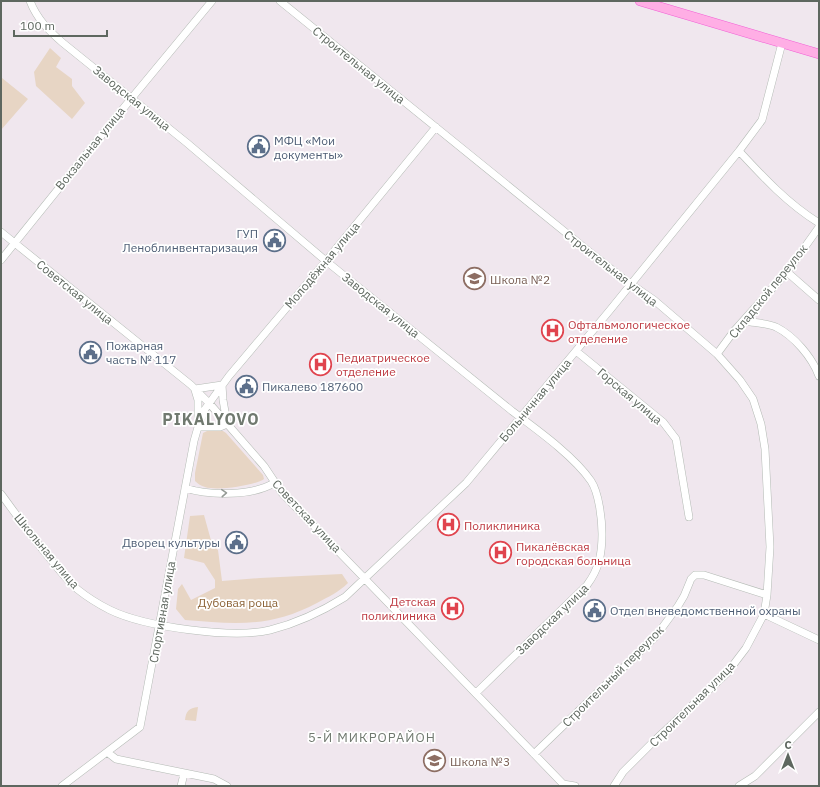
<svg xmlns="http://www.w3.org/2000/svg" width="820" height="787" font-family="'IBM Plex Sans',sans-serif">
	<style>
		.green { fill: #e7d5c4 }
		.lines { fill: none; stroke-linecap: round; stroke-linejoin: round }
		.minor-casing { stroke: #b4bbb5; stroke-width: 8 }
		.major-casing { stroke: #f15fd5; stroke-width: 10 }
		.minor { stroke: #fff; stroke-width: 7 }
		.major { stroke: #ffaee5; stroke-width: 9 }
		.oneway { stroke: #969c97 }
		.labels { text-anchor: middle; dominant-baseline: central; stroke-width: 3.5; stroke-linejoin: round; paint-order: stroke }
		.street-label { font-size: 12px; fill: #5e675f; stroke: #fff }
		.service-label { font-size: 12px; fill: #4e5e75; stroke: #fff; text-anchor: start }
		.education-label { font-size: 12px; fill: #785e54; stroke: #fff; text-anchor: start }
		.health-label { font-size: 12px; fill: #be3a42; stroke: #fff; text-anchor: start }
		.park-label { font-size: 12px; fill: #8d6438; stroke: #fff }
		.neighbourhood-label { font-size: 13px; letter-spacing: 1px; fill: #70796f; stroke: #fff }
		.district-label { font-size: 16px; font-weight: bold; letter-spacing: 1px; fill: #70796f; stroke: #fff }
	</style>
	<rect width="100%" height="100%" fill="#f0e7ee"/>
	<!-- green -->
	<path class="green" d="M 50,48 L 61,58 L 56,67 L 72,79 L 72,86 L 85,103 L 72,119 L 36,86 L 34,72 Z
		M 2,78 L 28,99 L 1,130 L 1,80 Z
		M 207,431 L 223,431 L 226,433 L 263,475 L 264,479 C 254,486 216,491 205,487 C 201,486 198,484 195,481 L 195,473 L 203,433 Z
		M 204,515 L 212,544 L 218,550 L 222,581 L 260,578 L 342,574 L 348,583 C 339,592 328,597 317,603 C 270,628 235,624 185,620 L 176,609 L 178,589 L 182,584 L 191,600 L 215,588 L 215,580 L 204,563 L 184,558 L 190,516 Z
		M 198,707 L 196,721 L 185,720 C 186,711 189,708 198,707 Z"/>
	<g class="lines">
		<defs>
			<path id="minor" d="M 30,1 C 37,19 49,31 63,43 L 187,143 L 326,261 L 512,411 C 536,429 574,456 591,481 C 599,493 602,520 602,534 C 602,554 599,569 587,585 L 476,693
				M 280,1 L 591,253 L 625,280 L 654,300 L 717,354 L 740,380 L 753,399 L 761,424 L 765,449 L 770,547 L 767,595 L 764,614 L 746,648 L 727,673 L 653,742 L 623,772 L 614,786
				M 739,151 C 763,177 788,204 819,223
				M 1,232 L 191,385 L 209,403 L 264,466 L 282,493 L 565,786
				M 1,260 L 126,105 L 212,1
				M 787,272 L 819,300
				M 745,321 C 755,323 766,323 776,327 C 794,336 812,357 819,376
				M 576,351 L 663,422 L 676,439 L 689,517
				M 717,354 L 734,331 L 787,272 L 819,227
				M 222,385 L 223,400 L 227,423
				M 195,389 L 222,385
				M 195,390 L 198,400 L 198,425
				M 198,427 L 220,427 L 227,424
				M 185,488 C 210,496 252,496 274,483
				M 1,494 C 18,517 34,540 52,561 C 60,571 68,581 77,589 C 87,597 98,604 110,610 C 145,627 233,639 270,630 C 298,623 321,612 345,597 L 466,483 L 610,310 L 739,151 L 762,120 L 782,43
				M 764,614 L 819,640
				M 107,752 L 116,759 L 214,779 L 227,786
				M 534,754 L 656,636 L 678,606 L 684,596 L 691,579 L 695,575 L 704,575 L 767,595
				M 563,784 L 575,786
				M 62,786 L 140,727 L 194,441 L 198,427 L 205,409 L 229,376 L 326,261 L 436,127
				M 181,786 L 184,774
				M 739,786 L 755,776 L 819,712"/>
			<path id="major" d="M 640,1 L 819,54"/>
		</defs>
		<!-- minor casing -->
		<use href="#minor" class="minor-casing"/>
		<!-- major casing -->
		<use href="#major" class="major-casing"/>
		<!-- minor -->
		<use href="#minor" class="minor"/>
		<!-- major -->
		<use href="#major" class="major"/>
	</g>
	<!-- one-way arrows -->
	<defs><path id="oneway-chevron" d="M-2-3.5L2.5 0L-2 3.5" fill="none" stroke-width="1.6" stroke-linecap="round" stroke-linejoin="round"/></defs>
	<use class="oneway" href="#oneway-chevron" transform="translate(224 493) rotate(-4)"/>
	<!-- icons -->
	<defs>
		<symbol id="civic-ring" viewBox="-11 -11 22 22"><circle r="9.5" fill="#fff" stroke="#5c6f8a" stroke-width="1.5"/><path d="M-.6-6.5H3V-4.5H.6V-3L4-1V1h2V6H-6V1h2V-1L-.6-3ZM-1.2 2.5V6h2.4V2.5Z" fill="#5c6f8a"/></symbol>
		<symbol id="school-ring" viewBox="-11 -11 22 22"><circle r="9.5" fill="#fff" stroke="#8d6e63" stroke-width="1.5"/><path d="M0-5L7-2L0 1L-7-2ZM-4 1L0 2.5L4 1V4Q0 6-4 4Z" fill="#8d6e63"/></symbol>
		<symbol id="hospital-ring" viewBox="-11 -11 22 22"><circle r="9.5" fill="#fff" stroke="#e0444e" stroke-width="1.5"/><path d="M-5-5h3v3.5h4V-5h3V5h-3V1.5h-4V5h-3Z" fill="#e0444e"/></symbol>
	</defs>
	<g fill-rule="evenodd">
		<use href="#civic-ring" x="246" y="134" width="25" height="25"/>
		<use href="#civic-ring" x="262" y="228" width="25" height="25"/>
		<use href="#school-ring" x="462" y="266" width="25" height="25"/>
		<use href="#hospital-ring" x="540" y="318" width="25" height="25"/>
		<use href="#civic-ring" x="78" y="340" width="25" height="25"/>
		<use href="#hospital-ring" x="308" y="352" width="25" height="25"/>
		<use href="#civic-ring" x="234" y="374" width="25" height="25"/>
		<use href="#hospital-ring" x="436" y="512" width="25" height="25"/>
		<use href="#civic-ring" x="224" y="530" width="25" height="25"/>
		<use href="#hospital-ring" x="488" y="540" width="25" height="25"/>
		<use href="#hospital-ring" x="440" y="596" width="25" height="25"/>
		<use href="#civic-ring" x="582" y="598" width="25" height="25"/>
		<use href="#school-ring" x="422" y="748" width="25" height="25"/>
	</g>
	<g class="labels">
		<!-- street labels -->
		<g class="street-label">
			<text transform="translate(359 65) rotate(39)">Строительная улица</text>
			<text transform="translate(132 98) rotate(39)">Заводская улица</text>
			<text transform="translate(90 148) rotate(-51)">Вокзальная улица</text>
			<text transform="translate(322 265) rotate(-50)">Молодёжная улица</text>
			<text transform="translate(611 268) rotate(38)">Строительная улица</text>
			<text transform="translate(768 291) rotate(-51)">Складской переулок</text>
			<text transform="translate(75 292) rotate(39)">Советская улица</text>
			<text transform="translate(381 305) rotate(39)">Заводская улица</text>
			<text transform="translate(630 396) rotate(40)">Горская улица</text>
			<text transform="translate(535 400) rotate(-50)">Больничная улица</text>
			<text transform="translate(307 516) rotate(47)">Советская улица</text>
			<text transform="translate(47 551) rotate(50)">Школьная улица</text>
			<text transform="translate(162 612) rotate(-80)">Спортивная улица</text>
			<text transform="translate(552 619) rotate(-44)">Заводская улица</text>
			<text transform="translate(613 676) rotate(-45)">Строительный переулок</text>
			<text transform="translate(692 704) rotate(-45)">Строительная улица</text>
		</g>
		<!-- service labels -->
		<g class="service-label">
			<text x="274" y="140">МФЦ «Мои<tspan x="274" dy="14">документы»</tspan></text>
			<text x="258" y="233" text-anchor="end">ГУП<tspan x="258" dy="14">Леноблинвентаризация</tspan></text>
			<text x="106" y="345">Пожарная<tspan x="106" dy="14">часть № 117</tspan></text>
			<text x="262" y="386">Пикалево 187600</text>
			<text x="220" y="542" text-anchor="end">Дворец культуры</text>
			<text x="610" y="610">Отдел вневедомственной охраны</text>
		</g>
		<!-- education labels -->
		<g class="education-label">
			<text x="490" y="279">Школа №2</text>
			<text x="450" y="761">Школа №3</text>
		</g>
		<!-- health labels -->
		<g class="health-label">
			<text x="568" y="324">Офтальмологическое<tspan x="568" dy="14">отделение</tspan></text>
			<text x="336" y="357">Педиатрическое<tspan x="336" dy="14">отделение</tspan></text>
			<text x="464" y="525">Поликлиника</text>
			<text x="516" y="546">Пикалёвская<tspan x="516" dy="14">городская больница</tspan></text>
			<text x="436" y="601" text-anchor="end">Детская<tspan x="436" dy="14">поликлиника</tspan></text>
		</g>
		<!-- park labels -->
		<g class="park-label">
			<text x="238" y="602">Дубовая роща</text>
		</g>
		<!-- neighbourhood labels -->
		<g class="neighbourhood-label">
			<text x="372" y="737">5-Й МИКРОРАЙОН</text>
		</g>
		<!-- district labels -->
		<g class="district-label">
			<text x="211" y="419">PIKALYOVO</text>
		</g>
	</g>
	<!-- border -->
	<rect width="820" height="787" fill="none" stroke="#5e675f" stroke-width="4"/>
	<!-- north arrow -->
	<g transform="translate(788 755)" stroke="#ffffff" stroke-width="3" paint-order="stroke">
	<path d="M0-3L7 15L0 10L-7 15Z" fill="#5e675f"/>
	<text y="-6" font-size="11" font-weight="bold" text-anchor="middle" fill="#5e675f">С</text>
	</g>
	<!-- scale -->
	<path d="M14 30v6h93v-6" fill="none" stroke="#5e675f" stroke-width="2"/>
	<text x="20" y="30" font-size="12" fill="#5e675f" stroke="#ffffff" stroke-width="3" paint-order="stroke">100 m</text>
</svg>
